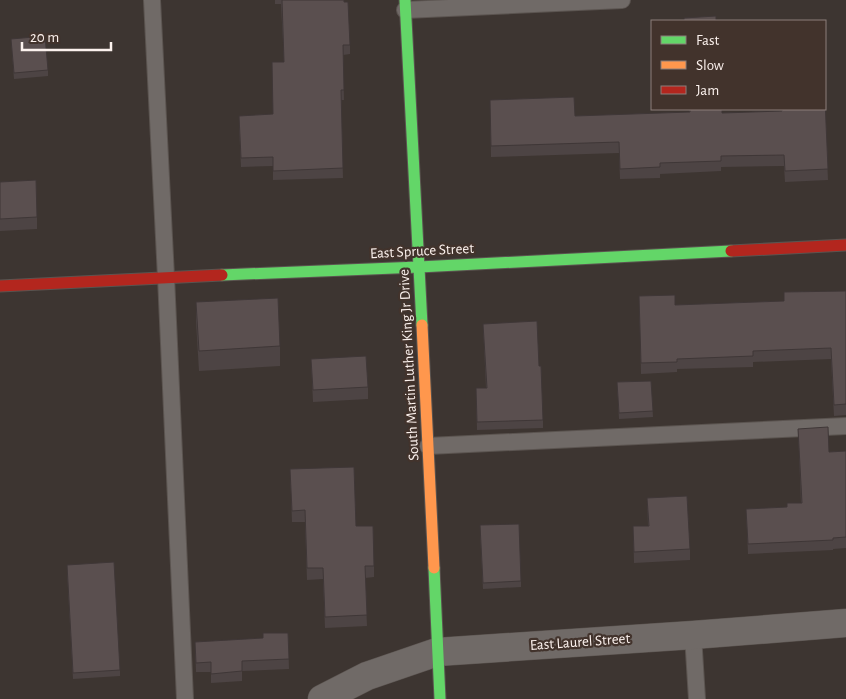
<svg xmlns="http://www.w3.org/2000/svg" width="846" height="699" font-family="'Alegreya Sans',sans-serif">
	<style>
		.lines { fill: none; stroke-linecap: round; stroke-linejoin: round }
		.lane-casing { stroke: #5b5450; stroke-width: 18 }
		.street-casing { stroke: #5b5450; stroke-width: 29 }
		.fast-casing { stroke: #5b5450; stroke-width: 13 }
		.slow-casing { stroke: #5b5450; stroke-width: 13 }
		.jam-casing { stroke: #5b5450; stroke-width: 13 }
		.lane { stroke: #706a67; stroke-width: 16 }
		.street { stroke: #706a67; stroke-width: 28 }
		.fast { stroke: #63d668; stroke-width: 11 }
		.slow { stroke: #ff974d; stroke-width: 11 }
		.jam { stroke: #b3261e; stroke-width: 11 }
		.wall { fill: #4d4444 }
		.building { fill: #5a4f4f; stroke: #3f3737 }
		.labels { text-anchor: middle; dominant-baseline: central; stroke-width: 4.5; stroke-linejoin: round; paint-order: stroke }
		.street-label { font-size: 15px; fill: #fcf2ee; stroke: #42332c }
	</style>
	<rect width="100%" height="100%" fill="#3d3531"/>
	<g class="lines">
		<defs>
			<path id="lane" d="M 152,0 L 166,277 L 185,699
				M 405,10 L 622,0
				M 428,446 L 846,426
				M 693,635 L 697,699"/>
			<path id="street" d="M 322,699 L 367,676 L 437,652 L 693,635 L 846,623"/>
			<path id="fast" d="M 405,0 L 422,325
				M 222,275 L 419,267 L 731,251
				M 434,568 L 440,699"/>
			<path id="slow" d="M 422,325 L 434,568"/>
			<path id="jam" d="M 731,251 L 846,245
				M 0,286 L 222,275"/>
		</defs>
		<!-- lane casing -->
		<use href="#lane" class="lane-casing"/>
		<!-- street casing -->
		<use href="#street" class="street-casing"/>
		<!-- fast casing -->
		<use href="#fast" class="fast-casing"/>
		<!-- slow casing -->
		<use href="#slow" class="slow-casing"/>
		<!-- jam casing -->
		<use href="#jam" class="jam-casing"/>
		<!-- lane -->
		<use href="#lane" class="lane"/>
		<!-- street -->
		<use href="#street" class="street"/>
		<!-- fast -->
		<use href="#fast" class="fast"/>
		<!-- slow -->
		<use href="#slow" class="slow"/>
		<!-- jam -->
		<use href="#jam" class="jam"/>
	</g>
	<!-- wall -->
	<path class="wall" d="M 275,0 L 344,0 L 350,45 L 350,54 L 343,55 L 344,100 L 341,100 L 343,178 L 273,180 L 273,166 L 241,167 L 239,125 L 273,114 L 284,62 L 281,4 L 275,4 Z
		M 11,39 L 48,70 L 48,76 L 14,79 Z
		M 490,100 L 575,116 L 689,112 L 689,109 L 722,109 L 722,113 L 782,111 L 781,109 L 825,109 L 828,180 L 785,182 L 784,166 L 721,167 L 721,171 L 660,174 L 660,178 L 620,179 L 619,153 L 491,157 Z
		M 0,182 L 37,217 L 37,229 L 0,231 Z
		M 846,291 L 846,415 L 834,416 L 831,359 L 753,362 L 753,367 L 677,369 L 677,372 L 641,374 L 639,296 L 675,305 L 784,301 Z
		M 196,302 L 280,346 L 280,366 L 199,371 L 196,322 Z
		M 483,324 L 543,420 L 543,428 L 477,430 L 476,388 L 486,388 Z
		M 311,359 L 368,387 L 368,399 L 313,402 Z
		M 651,381 L 653,417 L 619,419 L 617,382 Z
		M 798,429 L 829,452 L 846,451 L 846,548 L 833,549 L 833,550 L 748,554 L 746,509 L 787,507 L 801,503 Z
		M 290,469 L 356,526 L 374,566 L 374,577 L 365,578 L 367,626 L 325,628 L 323,579 L 307,580 L 305,522 L 292,522 Z
		M 647,498 L 690,549 L 690,560 L 634,563 L 633,526 L 648,526 Z
		M 480,531 L 521,581 L 521,587 L 483,589 Z
		M 67,571 L 120,670 L 120,676 L 73,679 Z
		M 288,633 L 289,669 L 242,671 L 242,681 L 211,683 L 211,672 L 196,672 L 195,642 L 263,638 Z"/>
	<!-- building -->
	<path class="building" d="M 282,0 L 344,0 L 344,2 L 348,2 L 350,45 L 343,45 L 344,90 L 341,90 L 343,168 L 273,171 L 273,157 L 241,158 L 239,116 L 273,114 L 272,62 L 284,62 Z
		M 716,16 L 716,21 L 684,21 L 684,18 Z
		M 45,36 L 48,70 L 14,73 L 11,39 Z
		M 574,97 L 575,116 L 690,112 L 690,109 L 722,109 L 722,113 L 782,111 L 782,109 L 825,109 L 825,100 L 828,169 L 785,171 L 784,155 L 721,156 L 721,161 L 660,163 L 660,167 L 620,169 L 619,142 L 491,146 L 490,100 Z
		M 36,180 L 37,217 L 0,219 L 0,182 Z
		M 846,291 L 846,404 L 834,405 L 831,348 L 753,351 L 753,356 L 677,359 L 677,362 L 641,363 L 639,296 L 675,295 L 675,305 L 784,301 L 784,292 Z
		M 278,298 L 280,346 L 199,351 L 196,302 Z
		M 537,321 L 539,366 L 541,366 L 543,420 L 477,422 L 476,388 L 487,388 L 483,324 Z
		M 366,356 L 368,387 L 313,390 L 311,359 Z
		M 651,381 L 653,411 L 619,413 L 617,382 Z
		M 828,427 L 829,452 L 846,451 L 846,537 L 833,538 L 833,540 L 748,544 L 746,509 L 787,507 L 787,503 L 802,503 L 798,429 Z
		M 354,467 L 356,526 L 373,526 L 374,566 L 365,566 L 367,615 L 325,617 L 323,568 L 307,568 L 305,510 L 292,511 L 290,469 Z
		M 687,496 L 690,549 L 634,552 L 633,526 L 649,526 L 647,498 Z
		M 519,524 L 521,581 L 483,583 L 480,525 Z
		M 114,562 L 120,670 L 73,673 L 67,565 Z
		M 263,633 L 288,633 L 289,659 L 242,661 L 242,671 L 211,674 L 211,662 L 196,663 L 195,642 L 263,638 Z"/>
	<g class="labels">
		<!-- street labels -->
		<g class="street-label">
			<text transform="translate(422 251) rotate(-3)">East Spruce Street</text>
			<text transform="translate(409 365) rotate(-93)">South Martin Luther King Jr Drive</text>
			<text transform="translate(580 642) rotate(-4)">East Laurel Street</text>
		</g>
	</g>
	<!-- legend -->
	<rect x="651" y="20" width="175" height="90" fill="#42332c" stroke="#8c7f7a"/>
	<rect x="661" y="36" width="25" height="8" fill="#63d668" stroke="#8c7f7a"/>
	<text x="696" y="45" font-size="15" fill="#fcf2ee">Fast</text>
	<rect x="661" y="61" width="25" height="8" fill="#ff974d" stroke="#8c7f7a"/>
	<text x="696" y="70" font-size="15" fill="#fcf2ee">Slow</text>
	<rect x="661" y="86" width="25" height="8" fill="#b3261e" stroke="#8c7f7a"/>
	<text x="696" y="95" font-size="15" fill="#fcf2ee">Jam</text>
	<!-- scale -->
	<path d="M22 42v8h89v-8" fill="none" stroke="#fcf2ee" stroke-width="2.5"/>
	<text x="30" y="42" font-size="15" fill="#fcf2ee" stroke="#42332c" stroke-width="4" paint-order="stroke">20 m</text>
</svg>
